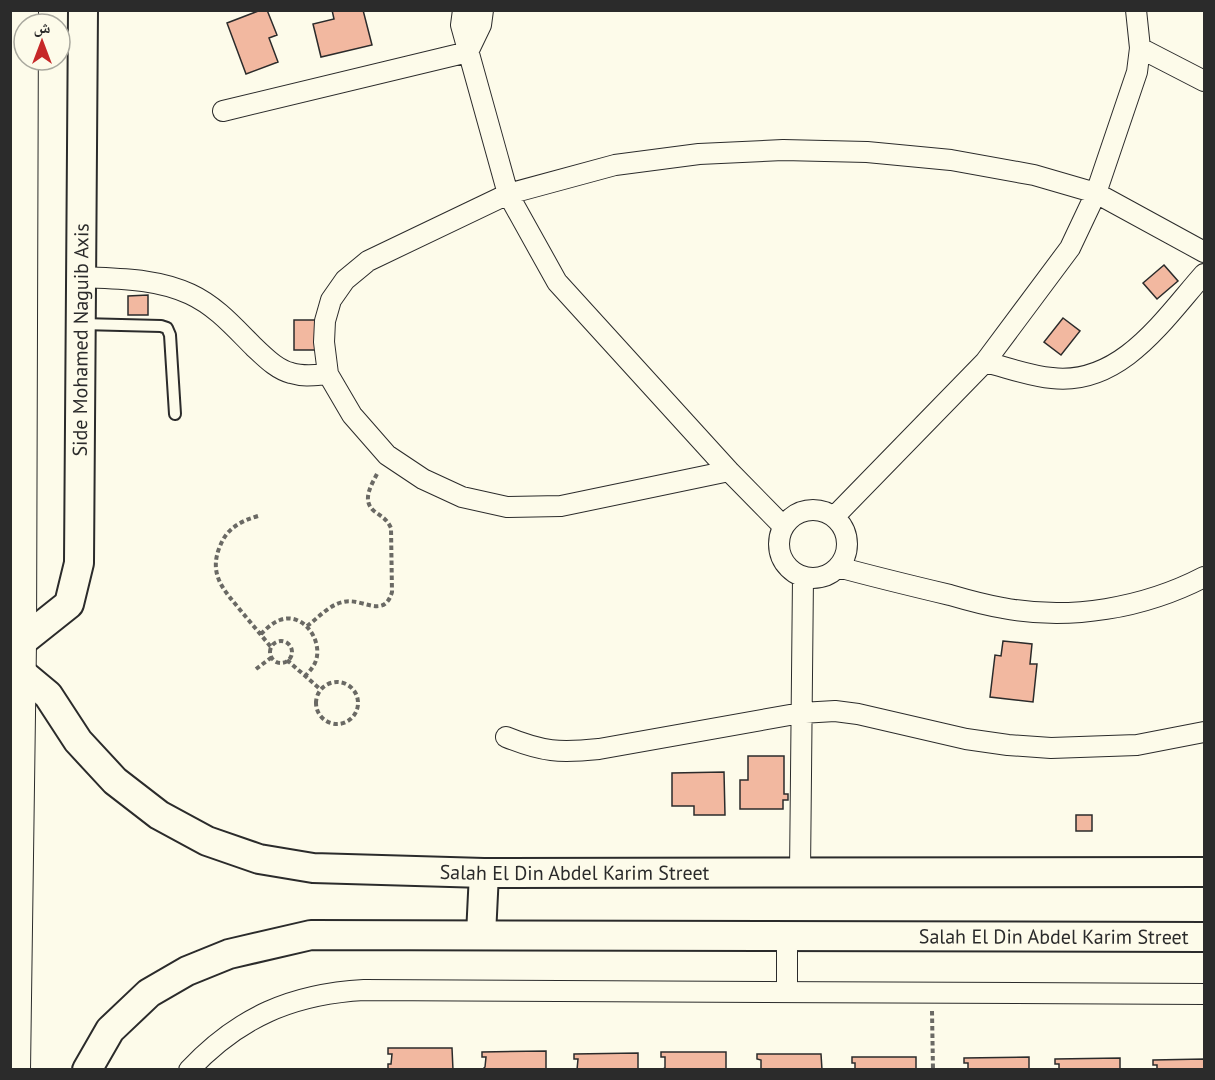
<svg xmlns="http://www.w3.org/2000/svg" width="1215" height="1080" font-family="'PT Sans','Noto Naskh Arabic',sans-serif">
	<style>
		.building { fill: #f2b8a0; stroke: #2b2b2b; stroke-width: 1.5 }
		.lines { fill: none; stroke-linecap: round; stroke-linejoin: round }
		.lane-casing { stroke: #2b2b2b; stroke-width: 14 }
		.street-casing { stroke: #2b2b2b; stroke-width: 22 }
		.secondary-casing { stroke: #2b2b2b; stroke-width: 32 }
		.primary-casing { stroke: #2b2b2b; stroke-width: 34 }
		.path { stroke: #6a6964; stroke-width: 4; stroke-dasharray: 4.5 3; stroke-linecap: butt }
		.lane { stroke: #fdfbea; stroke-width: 10 }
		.street { stroke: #fdfbea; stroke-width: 20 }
		.secondary { stroke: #fdfbea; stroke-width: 28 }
		.primary { stroke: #fdfbea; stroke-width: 32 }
		.labels { text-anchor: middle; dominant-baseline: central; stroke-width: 4.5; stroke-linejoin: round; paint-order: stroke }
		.street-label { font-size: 20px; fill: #2b2b2b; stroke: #fdfbea }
	</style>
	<rect width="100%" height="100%" fill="#fdfbea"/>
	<!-- building -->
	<path class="building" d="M 261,10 L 267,10 L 277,35 L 269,38 L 278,62 L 246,74 L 227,23 Z
		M 332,10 L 363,10 L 372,45 L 321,57 L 313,24 L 334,19 Z
		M 1164,265 L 1178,281 L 1157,299 L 1143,283 Z
		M 148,295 L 148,315 L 128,315 L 128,296 Z
		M 1063,318 L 1080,331 L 1061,355 L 1044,342 Z
		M 294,320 L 317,320 L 317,350 L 294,350 Z
		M 1003,641 L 1032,644 L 1030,664 L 1037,664 L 1033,702 L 990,697 L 995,655 L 1001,656 Z
		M 748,756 L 784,756 L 784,794 L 788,794 L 788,800 L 783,800 L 783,809 L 740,809 L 740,780 L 748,780 Z
		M 724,772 L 725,815 L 694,815 L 694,806 L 672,806 L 672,773 Z
		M 1076,815 L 1092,815 L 1092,831 L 1076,831 Z
		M 388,1048 L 452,1048 L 453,1070 L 388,1070 L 388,1064 L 391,1064 L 392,1054 L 388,1054 Z
		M 546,1051 L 546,1070 L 482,1070 L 485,1067 L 486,1057 L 482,1057 L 482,1052 Z
		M 661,1052 L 726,1052 L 726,1070 L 661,1070 L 665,1068 L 665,1057 L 661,1057 Z
		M 638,1053 L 638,1070 L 577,1070 L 578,1059 L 574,1059 L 574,1054 Z
		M 757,1054 L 821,1054 L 822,1070 L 761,1070 L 761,1060 L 757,1059 Z
		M 852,1057 L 916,1057 L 916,1070 L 855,1070 L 855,1063 L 852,1063 Z
		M 1029,1057 L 1029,1070 L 968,1070 L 968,1063 L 964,1063 L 964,1058 Z
		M 1120,1058 L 1120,1070 L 1059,1070 L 1059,1064 L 1055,1064 L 1055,1059 Z
		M 1204,1059 L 1204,1070 L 1157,1070 L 1157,1065 L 1153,1065 L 1153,1060 Z"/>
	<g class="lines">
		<defs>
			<path id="lane" d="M 81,324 L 161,326 L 167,328 L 170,335 L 175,414"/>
			<path id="street" d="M 463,10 L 461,25 L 508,194 L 557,282 L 729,471 L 783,526
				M 1140,48 L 1204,81
				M 223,111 L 468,52 L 481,25 L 483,10
				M 81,277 C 118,279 156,278 190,294 C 216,306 234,327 254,347 C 265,357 276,369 291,373 C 304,377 315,375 328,374
				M 985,362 C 1006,367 1029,376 1052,378 C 1121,386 1164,319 1204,274
				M 729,471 L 561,506 L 507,507 L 462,497 L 423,479 L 387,455 L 352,415 L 328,374 L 324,342 L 325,321 L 331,300 L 345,280 L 368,261 L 508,194 L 615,165 L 699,154 L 783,150 L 867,152 L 951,160 L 1034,175 L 1096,193 L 1204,252
				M779 544a34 34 0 1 1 68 0a34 34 0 1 1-68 0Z
				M 834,517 L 985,362 L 1070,248 L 1096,193 L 1137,72 L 1140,48 L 1136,10
				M 838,567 C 875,577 912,586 950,595 C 967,600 985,605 1003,608 C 1070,621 1144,608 1204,577
				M 506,737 C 543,752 559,753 599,749 L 801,713 L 835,711 L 858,714 L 966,739 L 1008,745 L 1051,748 L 1137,745 L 1204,732
				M 800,873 L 803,577
				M 787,936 L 787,992
				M 189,1070 C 239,1017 292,994 364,990 L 1204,994"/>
			<g id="secondary">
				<path id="s1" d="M 20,643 L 69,604 L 79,563 L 83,10"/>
				<path id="s2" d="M 18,670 L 48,695 L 78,741 L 115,781 L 159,815 L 207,841 L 259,859 L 313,868 L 484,873 L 1204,872"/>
				<path d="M 481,935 L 484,873"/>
				<path id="s3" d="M 87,1070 L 110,1030 L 149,993 L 187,971 L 229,954 L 311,935 L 1204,937"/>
			</g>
			<path id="primary" d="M 14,1070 L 20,643 L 22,10"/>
		</defs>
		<!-- lane casing -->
		<use href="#lane" class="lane-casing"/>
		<!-- street casing -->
		<use href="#street" class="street-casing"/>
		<!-- secondary casing -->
		<use href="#secondary" class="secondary-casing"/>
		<!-- primary casing -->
		<use href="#primary" class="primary-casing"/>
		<!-- path -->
		<path class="path" d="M 258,516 C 241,521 227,528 220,546 C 208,575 224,590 241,611 C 251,623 261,635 271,647
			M 307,626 C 318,618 329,605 343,602 C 362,597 384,620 392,592 L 391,528 C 387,519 382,517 374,511 C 361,500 372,484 378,472
			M 261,634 C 266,629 272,623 280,620 C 301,612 320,636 317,656 C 316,664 311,670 305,676
			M270 652a11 11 0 1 1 22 0a11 11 0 1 1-22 0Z
			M 287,660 L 320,689
			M 256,669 L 272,657
			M316 703a21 21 0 1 1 42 0a21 21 0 1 1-42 0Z
			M 932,1011 L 933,1070"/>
		<!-- lane -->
		<use href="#lane" class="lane"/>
		<!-- street -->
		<use href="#street" class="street"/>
		<!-- secondary -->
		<use href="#secondary" class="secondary"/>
		<!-- primary -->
		<use href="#primary" class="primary"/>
	</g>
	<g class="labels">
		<!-- street labels -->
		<g class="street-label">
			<text stroke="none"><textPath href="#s1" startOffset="328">Side Mohamed Naguib Axis</textPath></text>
			<text stroke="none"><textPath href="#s2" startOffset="630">Salah El Din Abdel Karim Street</textPath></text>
			<text stroke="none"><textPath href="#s3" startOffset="1016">Salah El Din Abdel Karim Street</textPath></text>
		</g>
	</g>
	<!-- border -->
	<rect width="1215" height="1080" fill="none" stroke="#2b2b2b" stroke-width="24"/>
	<!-- north arrow -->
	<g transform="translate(42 42)"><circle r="28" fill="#fdfbea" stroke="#a9a89e" stroke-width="1.5"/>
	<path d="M0-4.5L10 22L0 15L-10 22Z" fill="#c62828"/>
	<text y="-9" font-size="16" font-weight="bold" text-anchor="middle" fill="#2b2b2b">ش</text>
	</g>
</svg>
